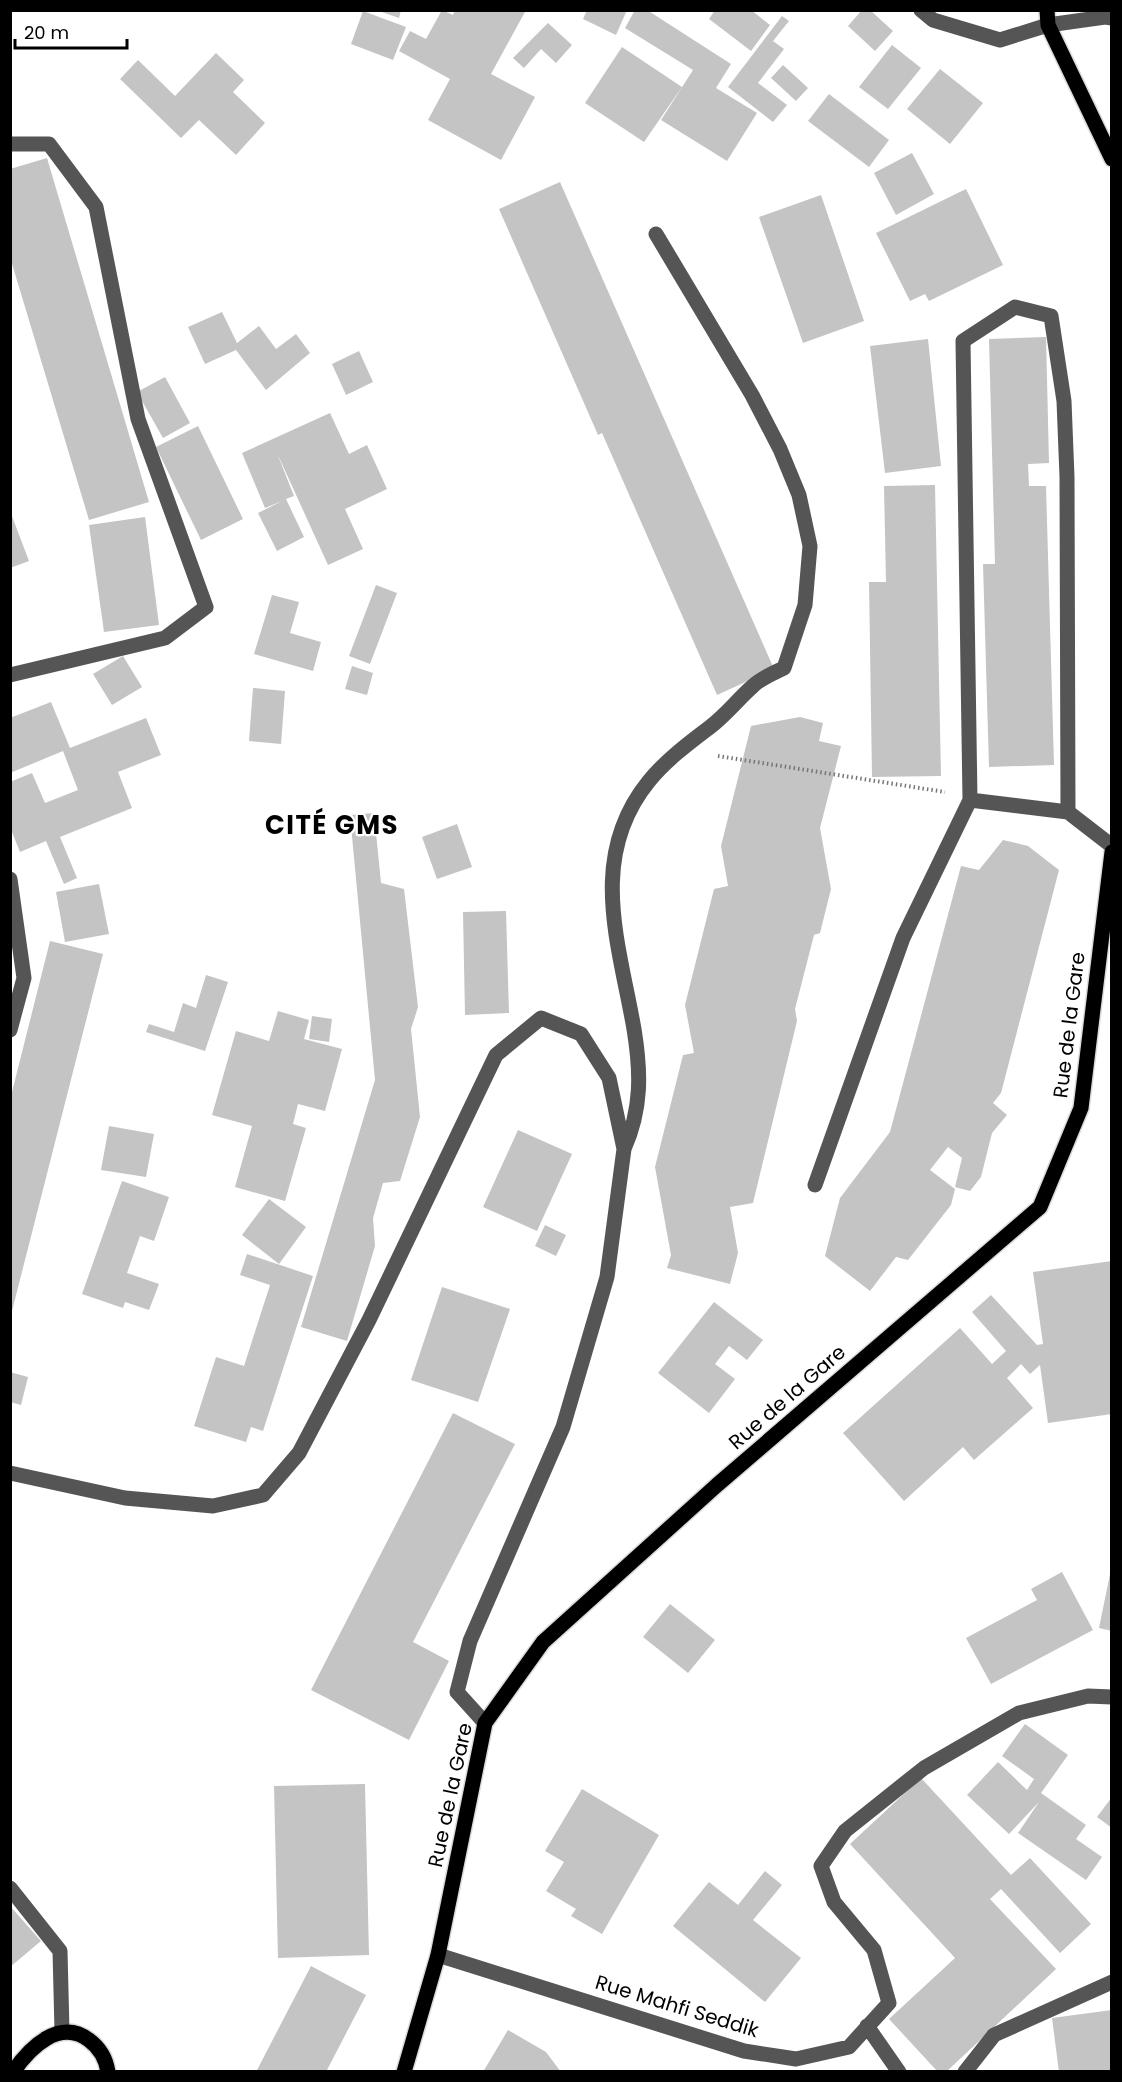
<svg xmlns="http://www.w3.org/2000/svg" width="1122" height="2082" font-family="Poppins,sans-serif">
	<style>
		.building { fill: #c4c4c4 }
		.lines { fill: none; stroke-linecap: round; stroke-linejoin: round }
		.major-casing { stroke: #dbdbdb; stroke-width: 18 }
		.path { stroke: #777; stroke-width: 4; stroke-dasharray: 1.5 3; stroke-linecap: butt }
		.minor { stroke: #555; stroke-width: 15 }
		.major { stroke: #000; stroke-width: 15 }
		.labels { text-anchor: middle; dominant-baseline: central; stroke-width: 4.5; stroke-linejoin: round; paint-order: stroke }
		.street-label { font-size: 20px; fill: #000; stroke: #fff }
		.district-label { font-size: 26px; font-weight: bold; letter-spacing: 1.5px; fill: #000; stroke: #fff }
	</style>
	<rect width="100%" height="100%" fill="#fff"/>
	<!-- building -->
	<path class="building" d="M 376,10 L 401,10 L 399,18 Z
		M 442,10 L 453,15 L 455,10 L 526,10 L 491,74 L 535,97 L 501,160 L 428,120 L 450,79 L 399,51 L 410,31 L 426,39 Z
		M 587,10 L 627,10 L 616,35 L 583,19 Z
		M 635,10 L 647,10 L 731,64 L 716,88 L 757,113 L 727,161 L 661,120 L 693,70 L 625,28 Z
		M 715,10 L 751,10 L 770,25 L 751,51 L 709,19 Z
		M 862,10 L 870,10 L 893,31 L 875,51 L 848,26 Z
		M 363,11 L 406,27 L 393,60 L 351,44 Z
		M 782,16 L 789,21 L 773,41 L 784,49 L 758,83 L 787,105 L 773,122 L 728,87 Z
		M 548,23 L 572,45 L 556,63 L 541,49 L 524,68 L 513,58 Z
		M 892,45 L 921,68 L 888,109 L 859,87 Z
		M 622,47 L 682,87 L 644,142 L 585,103 Z
		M 216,53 L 244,80 L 233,92 L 265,123 L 236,155 L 199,120 L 181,138 L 120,79 L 138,60 L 175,96 Z
		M 783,65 L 808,88 L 796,101 L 771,78 Z
		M 940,69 L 983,103 L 950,144 L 907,109 Z
		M 829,94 L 889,140 L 869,167 L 808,121 Z
		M 912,153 L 934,194 L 896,215 L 874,173 Z
		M 47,158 L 149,502 L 89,520 L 10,257 L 10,169 Z
		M 560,182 L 774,669 L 717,695 L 602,433 L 598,435 L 499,209 Z
		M 966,189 L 1003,265 L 929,301 L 925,294 L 910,301 L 876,233 Z
		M 821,195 L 864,321 L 803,343 L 759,217 Z
		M 222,312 L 237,343 L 259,326 L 276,349 L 296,334 L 310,353 L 266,390 L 236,350 L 205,364 L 188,327 Z
		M 1046,337 L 1049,463 L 1028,464 L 1029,486 L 1046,486 L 1054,765 L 989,767 L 983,564 L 995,564 L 989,339 Z
		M 928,339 L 941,466 L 885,473 L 870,346 Z
		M 359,351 L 373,382 L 346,395 L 332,364 Z
		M 165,377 L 190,423 L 163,438 L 137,392 Z
		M 330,413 L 349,454 L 367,445 L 387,489 L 345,509 L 363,549 L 328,565 L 277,453 L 294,496 L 286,499 L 304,537 L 277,551 L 258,513 L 282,501 L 265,508 L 242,453 Z
		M 198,426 L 243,519 L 201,540 L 156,447 Z
		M 935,485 L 941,776 L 872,777 L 869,582 L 886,582 L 884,486 Z
		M 10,511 L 29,561 L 10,568 Z
		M 145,517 L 159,625 L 104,632 L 89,525 Z
		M 376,585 L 397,593 L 370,664 L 349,656 Z
		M 272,595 L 299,602 L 290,633 L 321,642 L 313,671 L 254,654 Z
		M 123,656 L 142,687 L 112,705 L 93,674 Z
		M 352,666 L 373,673 L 367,695 L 345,689 Z
		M 253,688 L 285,691 L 281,744 L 249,741 Z
		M 51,702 L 70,748 L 146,718 L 161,755 L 118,772 L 132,808 L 60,837 L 77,878 L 64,884 L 46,841 L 20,852 L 10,827 L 10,782 L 32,773 L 45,803 L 78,790 L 63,751 L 10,773 L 10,718 Z
		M 800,717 L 823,723 L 819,741 L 841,746 L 820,828 L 831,889 L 820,933 L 814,935 L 795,1009 L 797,1021 L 753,1203 L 730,1207 L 738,1253 L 730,1284 L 667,1268 L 671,1255 L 655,1167 L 683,1055 L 694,1053 L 685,1005 L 714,889 L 728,886 L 721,846 L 751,726 Z
		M 374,813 L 381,883 L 404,889 L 418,1007 L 411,1029 L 420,1117 L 400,1181 L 383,1183 L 373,1218 L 375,1246 L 347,1341 L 301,1327 L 375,1080 L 350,815 Z
		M 457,824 L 472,867 L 437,879 L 422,837 Z
		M 1003,840 L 1028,846 L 1059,870 L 1001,1093 L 993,1103 L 1007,1115 L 992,1133 L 981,1177 L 970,1191 L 955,1187 L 962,1158 L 948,1147 L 930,1170 L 955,1189 L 951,1205 L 908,1260 L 896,1257 L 870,1291 L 825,1256 L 840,1198 L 890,1132 L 961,866 L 979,870 Z
		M 99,884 L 109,934 L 65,942 L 56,892 Z
		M 506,911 L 509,1013 L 465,1015 L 463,912 Z
		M 50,941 L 103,954 L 11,1315 L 10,1100 Z
		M 206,975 L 228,982 L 205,1051 L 146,1032 L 149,1024 L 174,1032 L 183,1003 L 196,1008 Z
		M 278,1011 L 309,1020 L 304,1039 L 342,1049 L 325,1111 L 298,1104 L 293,1124 L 306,1128 L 285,1201 L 235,1187 L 252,1126 L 212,1115 L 236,1031 L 269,1041 Z
		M 312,1016 L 332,1019 L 329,1042 L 309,1039 Z
		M 109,1126 L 154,1134 L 146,1177 L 101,1170 Z
		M 518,1130 L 572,1154 L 537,1231 L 483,1207 Z
		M 122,1181 L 169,1197 L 154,1241 L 140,1236 L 127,1273 L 159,1284 L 149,1310 L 125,1302 L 123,1308 L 82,1294 Z
		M 269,1199 L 306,1227 L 279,1264 L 242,1235 Z
		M 545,1225 L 566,1235 L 556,1256 L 535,1246 Z
		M 247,1254 L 313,1276 L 263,1431 L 251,1427 L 246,1442 L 194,1426 L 216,1357 L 244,1366 L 270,1285 L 240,1275 Z
		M 1112,1261 L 1112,1414 L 1048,1423 L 1040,1365 L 1030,1374 L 1021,1364 L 1007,1378 L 1033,1408 L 974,1460 L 963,1447 L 904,1501 L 843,1433 L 960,1328 L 992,1364 L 1006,1351 L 972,1312 L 991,1295 L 1037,1345 L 1043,1344 L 1033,1272 Z
		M 442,1287 L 510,1309 L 478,1402 L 411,1380 Z
		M 714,1302 L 763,1340 L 747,1360 L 729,1346 L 715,1364 L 735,1379 L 709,1413 L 658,1373 Z
		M 10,1372 L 28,1377 L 21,1405 L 10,1402 Z
		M 453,1413 L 515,1444 L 413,1642 L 449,1661 L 409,1740 L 311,1690 Z
		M 1062,1572 L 1093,1630 L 991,1684 L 966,1638 L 1037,1600 L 1031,1589 Z
		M 1110,1574 L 1112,1574 L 1112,1631 L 1099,1628 Z
		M 670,1604 L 715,1640 L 688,1673 L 643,1637 Z
		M 1025,1724 L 1068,1755 L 1041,1793 L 1086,1825 L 1076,1839 L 1102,1857 L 1086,1880 L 1018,1833 L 1039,1802 L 1009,1834 L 967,1795 L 998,1762 L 1027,1790 L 1034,1779 L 1002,1756 Z
		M 921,1778 L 1011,1875 L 1030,1858 L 1091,1924 L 1060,1953 L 1001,1889 L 990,1899 L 1056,1969 L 946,2072 L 938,2072 L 889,2019 L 955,1958 L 850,1844 Z
		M 365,1784 L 369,1955 L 278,1958 L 274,1786 Z
		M 582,1789 L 659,1835 L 602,1934 L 571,1916 L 576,1909 L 546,1891 L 564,1862 L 545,1851 Z
		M 1112,1797 L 1112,1828 L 1097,1817 Z
		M 765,1871 L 782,1885 L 753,1920 L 801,1958 L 765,2002 L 673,1926 L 709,1882 L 738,1905 Z
		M 10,1906 L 41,1941 L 10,1967 Z
		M 311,1966 L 366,1995 L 326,2072 L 256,2072 Z
		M 1112,2010 L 1112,2072 L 1059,2072 L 1052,2018 Z
		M 508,2030 L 546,2052 L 561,2072 L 483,2072 Z"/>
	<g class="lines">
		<defs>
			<path id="major" d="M 1047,10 L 1048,25 L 1112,159
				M 13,2072 C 30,2047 60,2018 89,2040 C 100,2048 106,2059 108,2072
				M 404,2072 L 438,1955 L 485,1723 L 543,1642 L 717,1485 L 1040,1207 L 1081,1108 L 1112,852"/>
		</defs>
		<!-- major casing -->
		<use href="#major" class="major-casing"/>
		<!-- path -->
		<path class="path" d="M 718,756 L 945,792"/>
		<!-- minor -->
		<path class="minor" d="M 921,10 L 933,20 L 1000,40 L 1048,25 L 1105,17 L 1112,18
			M 10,144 L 49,144 L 96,207 L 138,419 L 206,607 L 165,638 L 10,675
			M 970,800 L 963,341 L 1015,307 L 1051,316 L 1064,401 L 1067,477 L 1068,812 L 1112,846
			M 10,879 L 24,978 L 10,1030
			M 624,1149 C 642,1109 641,1072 634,1029 C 619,943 587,857 649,781 C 666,760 689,743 710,727 C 727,714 738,699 753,686 C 761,678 774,673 784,668 L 805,605 L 810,546 L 799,495 L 780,449 L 752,395 L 656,234
			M 815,1185 L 903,938 L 970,800 L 1068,812
			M 10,1473 L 125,1498 L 213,1506 L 263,1495 L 299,1453 L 369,1320 L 496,1055 L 541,1018 L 581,1034 L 609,1078 L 624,1149 L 607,1277 L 563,1427 L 470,1641 L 457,1692 L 485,1723
			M 10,1888 L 60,1951 L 62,2031
			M 438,1955 L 744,2051 L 796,2059 L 849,2047 L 889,2003 L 874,1950 L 834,1902 L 821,1866 L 845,1831 L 924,1768 L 1019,1713 L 1088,1696 L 1112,1697
			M 867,2026 L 899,2072
			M 965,2072 L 994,2035 L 1112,1982"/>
		<!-- major -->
		<use href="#major" class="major"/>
	</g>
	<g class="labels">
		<!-- street labels -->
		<g class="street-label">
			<text transform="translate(1069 1025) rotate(-83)">Rue de la Gare</text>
			<text transform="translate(787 1397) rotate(-41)">Rue de la Gare</text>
			<text transform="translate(450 1795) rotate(-78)">Rue de la Gare</text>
			<text transform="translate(677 2006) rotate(17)">Rue Mahfi Seddik</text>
		</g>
		<!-- district labels -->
		<g class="district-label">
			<text x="332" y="825">CITÉ GMS</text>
		</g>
	</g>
	<!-- border -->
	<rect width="1122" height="2082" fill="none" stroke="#000000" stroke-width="24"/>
	<!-- scale -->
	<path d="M15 39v9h112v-9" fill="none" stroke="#000000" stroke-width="3"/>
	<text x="24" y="39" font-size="18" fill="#000000" stroke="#ffffff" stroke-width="4.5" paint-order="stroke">20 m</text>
</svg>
